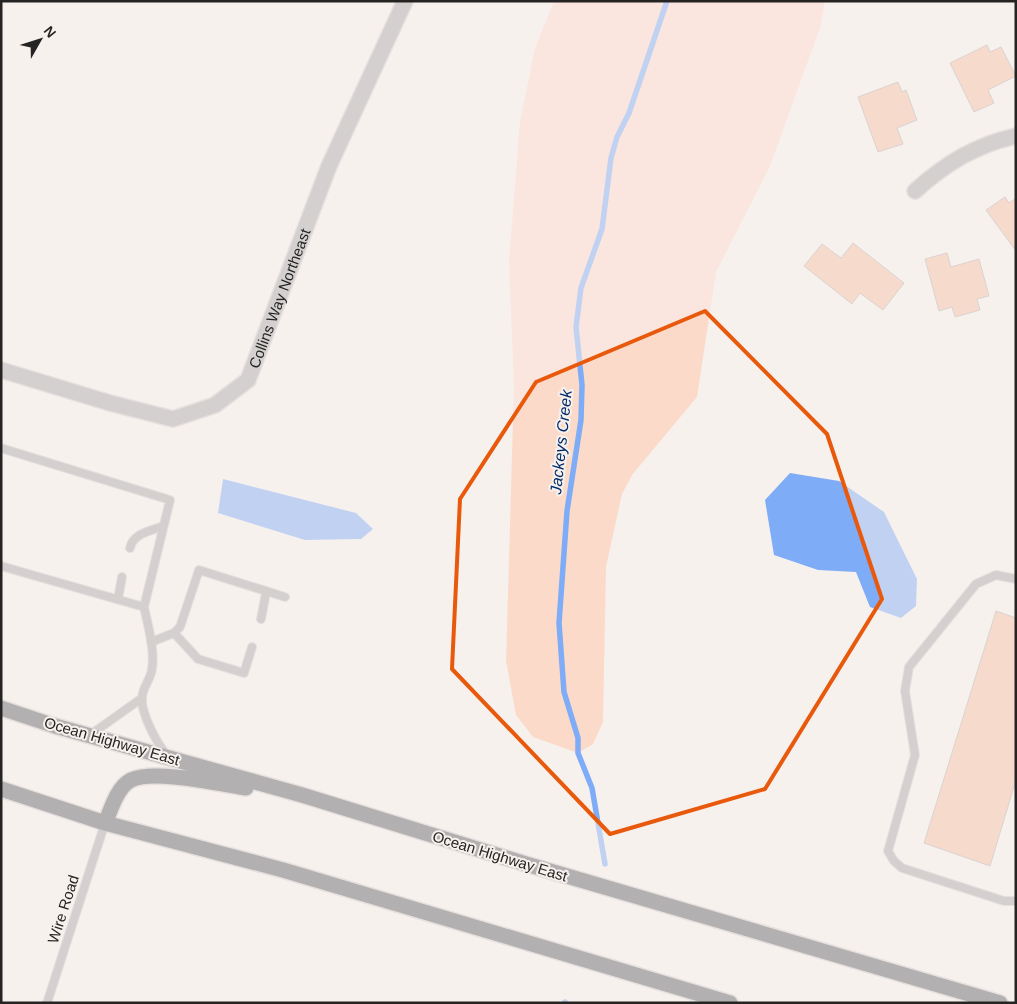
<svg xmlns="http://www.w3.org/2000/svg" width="1017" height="1004" font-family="Helvetica,sans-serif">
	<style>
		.green { fill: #fcdac9 }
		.water { fill: #7facf7 }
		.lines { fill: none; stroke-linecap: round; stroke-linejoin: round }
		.stream { stroke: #7facf7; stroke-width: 5.5 }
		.building { fill: #f3bea3; stroke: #b5afac }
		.service-casing { stroke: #d1ccc9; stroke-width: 10 }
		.minor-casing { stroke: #d1ccc9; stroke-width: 18 }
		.trunk-casing { stroke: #d1ccc9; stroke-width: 18 }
		.service { stroke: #a8a9ac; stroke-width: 8 }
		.minor { stroke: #a8a9ac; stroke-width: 15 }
		.trunk { stroke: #606266; stroke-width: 15 }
		.marked { fill: none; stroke: #e8590c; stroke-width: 4; stroke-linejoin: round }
		.labels { text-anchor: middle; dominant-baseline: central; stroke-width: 4; stroke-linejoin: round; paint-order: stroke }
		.street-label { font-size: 15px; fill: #262423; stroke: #f7f1ee }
		.water-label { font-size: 16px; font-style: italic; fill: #022a69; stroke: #f7f1ee }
	</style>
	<rect width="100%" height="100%" fill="#f7f1ee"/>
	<!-- green -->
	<path class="green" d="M 554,1 L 825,1 L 821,25 L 770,166 L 716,272 L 697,397 L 632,475 L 622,494 L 606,567 L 603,722 L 593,744 L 578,753 L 533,737 L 516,715 L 506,661 L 514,385 L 509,261 L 520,122 L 535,48 Z"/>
	<!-- water -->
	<path class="water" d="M 790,473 L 839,481 L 884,512 L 917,579 L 916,606 L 901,618 L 870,607 L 856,572 L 818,570 L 774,555 L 765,500 Z
		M 223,479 L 356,513 L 373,529 L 361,539 L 305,540 L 218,513 Z"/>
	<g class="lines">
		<!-- stream -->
		<path class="stream" d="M 605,864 L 592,788 L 578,753 L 578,738 L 564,692 L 559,623 L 567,511 L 581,420 L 582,385 L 576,327 L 581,288 L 602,229 L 611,158 L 617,137 L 629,113 L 667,1
			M 565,1003 L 565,1002"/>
	</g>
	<!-- building -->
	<path class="building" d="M 987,45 L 990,52 L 1001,47 L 1016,76 L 988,90 L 994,103 L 974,112 L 950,63 Z
		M 898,82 L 902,92 L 906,90 L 917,120 L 897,128 L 903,144 L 878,152 L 858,97 Z
		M 1005,197 L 1009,203 L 1016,198 L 1016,251 L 986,210 Z
		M 853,243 L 904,283 L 883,310 L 860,293 L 852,304 L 804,266 L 822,244 L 841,258 Z
		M 947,253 L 951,267 L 979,259 L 989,296 L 977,299 L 980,310 L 955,317 L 952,307 L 939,311 L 925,259 Z
		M 996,611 L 1016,618 L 1016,780 L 990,866 L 924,843 Z"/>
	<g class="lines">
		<defs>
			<path id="service" d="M 1,448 L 170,500 L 144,607 L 1,566
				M 130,548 C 133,533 151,531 163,526
				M 1016,579 L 996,575 L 976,584 L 909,667 L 905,691 L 915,755 L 888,851 L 894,861 L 902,868 L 1004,901 L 1016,901
				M 118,599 L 122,577
				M 144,607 C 148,626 155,649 152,669 C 151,679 142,688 142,698 C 141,714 157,743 166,754
				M 261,619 L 266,593
				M 174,633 L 198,659 L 244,673 L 252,647
				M 151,642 L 174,633 L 180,627 L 199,570 L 285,597
				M 90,735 L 142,698
				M 47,1003 L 105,823"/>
			<g id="minor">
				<path d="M 915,191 C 945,164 975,145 1016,136"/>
				<path id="s1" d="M 1,370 L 110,403 L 173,419 L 215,405 L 248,380 L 329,166 L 405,1"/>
			</g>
			<path id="trunk" d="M 1,708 L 55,726 L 302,795 L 526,864 L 1000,1003
				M 1,789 L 105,823 L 283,870 L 730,1003
				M 105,823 C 111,810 117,787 131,780 C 154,769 219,784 246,788"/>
		</defs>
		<!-- service casing -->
		<use href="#service" class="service-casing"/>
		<!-- minor casing -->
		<use href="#minor" class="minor-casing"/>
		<!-- trunk casing -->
		<use href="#trunk" class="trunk-casing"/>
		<!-- service -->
		<use href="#service" class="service"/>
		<!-- minor -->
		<use href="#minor" class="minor"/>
		<!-- trunk -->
		<use href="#trunk" class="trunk"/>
	</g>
	<!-- marked area -->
	<path d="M0 0H1017V1004H0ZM 705,311 L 827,434 L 882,599 L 765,789 L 610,834 L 452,669 L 460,499 L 536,382 Z" fill="#f7f1ee" fill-opacity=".55" fill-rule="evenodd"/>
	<path class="marked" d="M 705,311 L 827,434 L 882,599 L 765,789 L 610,834 L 452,669 L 460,499 L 536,382 Z"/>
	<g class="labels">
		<!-- street labels -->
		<g class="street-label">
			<text stroke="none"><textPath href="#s1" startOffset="352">Collins Way Northeast</textPath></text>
			<text transform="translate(112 741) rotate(16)">Ocean Highway East</text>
			<text transform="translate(500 856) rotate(17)">Ocean Highway East</text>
			<text transform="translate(63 909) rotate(-72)">Wire Road</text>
		</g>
		<!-- water labels -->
		<g class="water-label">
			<text transform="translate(561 442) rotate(-84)">Jackeys Creek</text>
		</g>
	</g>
	<!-- border -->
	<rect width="1017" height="1004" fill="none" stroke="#262423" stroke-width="5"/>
	<!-- north arrow -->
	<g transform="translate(40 40) rotate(51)" stroke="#f7f1ee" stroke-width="4" paint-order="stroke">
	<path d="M0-4L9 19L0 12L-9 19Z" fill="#262423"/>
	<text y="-8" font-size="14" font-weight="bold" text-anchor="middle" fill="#262423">N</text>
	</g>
</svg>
